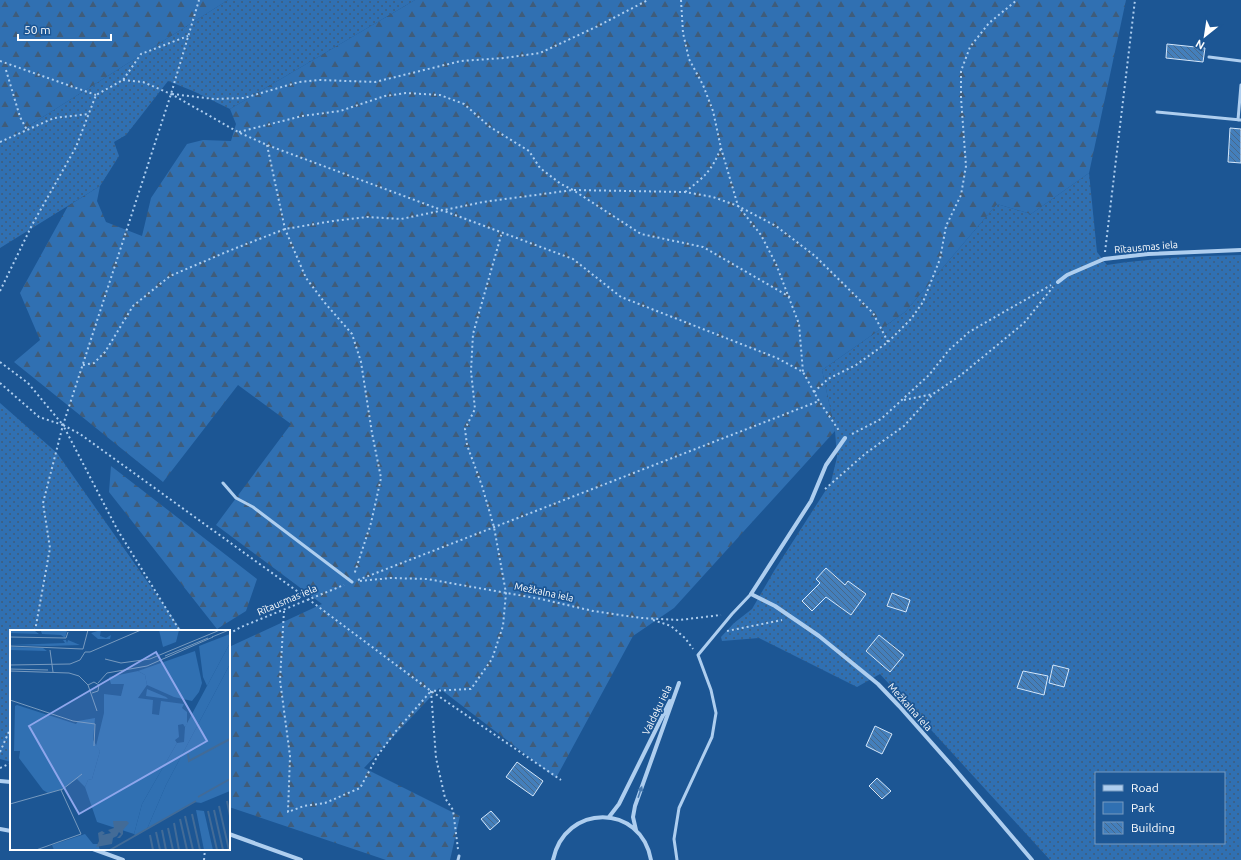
<svg xmlns="http://www.w3.org/2000/svg" width="1241" height="860" font-family="Ubuntu,sans-serif">
	<style>
		.green { fill: url(#green-dots); fill-rule: evenodd }
		.forest { fill: url(#forest-firs) }
		.building { fill: url(#building-back-hatch); stroke: #d4e7fb }
		.lines { fill: none; stroke-linecap: round; stroke-linejoin: round }
		.path { stroke: #aeceef; stroke-width: 2; stroke-dasharray: 2 3; stroke-linecap: butt }
		.lane { stroke: #aeceef; stroke-width: 3 }
		.street { stroke: #aeceef; stroke-width: 4 }
		.oneway { fill: #487aaf }
		.labels { text-anchor: middle; dominant-baseline: central; stroke-width: 3.5; stroke-linejoin: round; paint-order: stroke }
		.street-label { font-size: 10px; fill: #fff; stroke: #1c5694 }
		.inset-river { fill: none; stroke: #426b97; stroke-width: 2 }
		.inset-road { fill: none; stroke: #779abf; stroke-width: 1 }
		.view { fill: #8ea6ec; fill-opacity: 0.15; stroke: #8ea6ec; stroke-width: 2 }
		.inset-edge { fill: none; stroke: #fff; stroke-width: 2 }
	</style>
	<defs>
		<pattern id="green-dots" width="8" height="8" patternUnits="userSpaceOnUse"><rect width="8" height="8" fill="#3070b2"/><path d="M2 2h.1M6 6h.1" fill="none" stroke="#3f5c7a" stroke-width="1.8" stroke-linecap="round"/></pattern>
		<pattern id="forest-firs" width="22" height="20" patternUnits="userSpaceOnUse"><rect width="22" height="20" fill="#3070b2"/><path d="M5 1l3.5 6h-7zM16 11l3.5 6h-7z" fill="#3f5c7a"/></pattern>
		<pattern id="building-back-hatch" width="6" height="6" patternUnits="userSpaceOnUse"><rect width="6" height="6" fill="#447fbb"/><path d="M-1 5l2 2M0 0l6 6M5-1l2 2" fill="none" stroke="#486889"/></pattern>
	</defs>
	<rect width="100%" height="100%" fill="#1c5694"/>
	<!-- green -->
	<path class="green" d="M 228,0 L 415,0 L 230,109 L 193,91 L 168,81 L 126,135 L 114,142 L 119,156 L 100,186 L 0,248 L 0,144 Z
		M 1089,173 L 1097,252 L 1107,265 C 1152,258 1196,256 1241,255 L 1241,860 L 1050,860 L 880,674 L 857,687 L 759,638 L 722,641 L 721,637 L 734,623 L 752,609 L 774,571 L 831,482 L 837,457 L 835,431 L 822,370 L 905,312 L 997,204 L 1031,214 ZM 1096,773 L 1224,773 L 1224,843 L 1096,843 Z
		M 0,403 L 57,453 L 182,631 L 11,631 L 11,762 L 0,759 Z"/>
	<!-- forest -->
	<path class="forest" d="M 0,0 L 228,0 L 0,144 Z
		M 415,0 L 1126,0 L 1089,173 L 1031,214 L 997,204 L 905,312 L 822,370 L 835,431 L 674,608 L 633,636 L 556,778 L 439,688 L 364,768 L 460,816 L 450,860 L 386,860 L 229,807 L 229,647 L 322,604 L 216,525 L 291,424 L 238,385 L 163,482 L 14,362 L 40,340 L 20,293 L 68,206 L 100,186 L 97,201 L 106,222 L 142,236 L 151,198 L 187,144 L 203,140 L 231,141 L 236,124 L 230,109 Z
		M 111,466 L 257,579 L 246,611 L 217,629 L 109,492 Z"/>
	<!-- building -->
	<path class="building" d="M 1167,44 L 1205,48 L 1203,62 L 1166,58 Z
		M 1230,128 L 1241,129 L 1241,163 L 1228,162 Z
		M 826,568 L 845,585 L 848,581 L 866,594 L 851,615 L 826,597 L 812,611 L 802,601 L 820,583 L 816,579 Z
		M 892,593 L 910,600 L 906,612 L 887,606 Z
		M 879,635 L 904,655 L 890,672 L 866,651 Z
		M 1053,665 L 1069,669 L 1064,687 L 1049,683 Z
		M 1023,671 L 1048,676 L 1044,695 L 1017,688 Z
		M 875,726 L 892,734 L 882,754 L 866,746 Z
		M 517,762 L 543,781 L 533,796 L 506,777 Z
		M 877,778 L 891,791 L 882,799 L 869,786 Z
		M 491,811 L 500,821 L 490,830 L 481,819 Z"/>
	<g class="lines">
		<!-- path -->
		<path class="path" d="M 681,0 L 683,33 L 689,59 L 703,85 L 713,111 L 721,148 L 738,206 L 761,235 L 776,264 L 799,324 L 803,372
			M 0,61 L 96,95
			M 6,70 L 20,117 L 27,130
			M 123,80 L 143,82 L 171,94 L 238,132 L 267,145 L 573,259 L 621,297 L 777,358 L 803,372 L 819,401 L 840,432
			M 172,94 L 214,99 L 244,98 L 299,82 L 319,80 L 375,82 L 461,61 L 504,58 L 540,53 L 598,26 L 648,0
			M 239,132 L 302,116 L 340,111 L 385,96 L 406,93 L 440,95 L 464,104 L 490,127 L 529,151 L 540,168 L 561,184 L 573,190 L 641,234 L 703,247 L 790,297
			M 0,142 L 54,118 L 89,114
			M 267,145 L 285,229 L 306,278 L 325,303 L 352,334 L 361,362 L 372,433 L 381,478 L 371,523 L 354,575
			M 685,192 C 705,176 711,172 721,148
			M 1105,252 L 1135,0
			M 0,291 L 32,225 L 76,147 L 96,95 L 123,80 L 141,54 L 188,36
			M 0,362 L 28,383 L 63,425 L 80,434 L 308,599 L 431,691 L 561,780
			M 83,365 L 94,363 L 105,352 L 133,306 L 170,276 L 231,250 L 285,229 L 333,221 L 367,217 L 401,219 L 483,202 L 573,190 L 685,192 L 713,197 L 738,206 L 776,226 L 815,256 L 873,313 L 888,342
			M 0,383 L 39,417 L 63,425 L 117,529 L 180,631
			M 814,392 L 828,379 L 856,365 L 888,342 L 911,319 L 923,302 L 940,259 L 946,226 L 961,195 L 966,166 L 961,98 L 961,71 L 970,47 L 989,23 L 1017,0
			M 904,400 L 933,394
			M 852,434 L 881,419 L 929,375 L 949,350 L 969,332 L 1051,285
			M 825,489 L 866,453 L 904,426 L 933,394 L 961,375 L 1024,323 L 1053,287
			M 358,580 L 819,401
			M 360,581 L 391,578 L 427,579 L 541,599 L 593,611 L 641,618 L 679,620 L 721,615
			M 284,611 L 280,680 L 290,756 L 288,812 L 304,806 L 325,803 L 360,788 L 378,755 L 396,731 L 431,691
			M 653,620 L 671,626 L 685,638 L 693,649
			M 35,631 L 50,548 L 43,503 L 63,425 L 171,94 L 199,0
			M 727,631 L 782,620
			M 229,634 L 241,627 L 344,585
			M 0,752 L 11,727
			M 0,768 L 11,763
			M 458,849 L 453,810 L 445,798 L 436,758 L 431,691 L 471,689 L 492,659 L 503,626 L 506,593 L 494,527 L 482,486 L 467,445 L 465,429 L 475,409 L 471,371 L 473,334 L 502,232
			M 204,860 L 205,849"/>
		<!-- lane -->
		<path class="lane" d="M 1209,57 L 1241,61
			M 1157,112 L 1241,120
			M 1238,120 L 1241,85
			M 223,483 L 236,498 L 253,507 L 352,582
			M 458,860 L 459,856
			M 677,860 L 674,839 L 679,808 L 712,737 L 716,713 L 711,690 L 698,655 L 732,614 L 751,594"/>
		<!-- street -->
		<path class="street" d="M 1058,282 L 1067,275 L 1104,259 L 1148,254 L 1241,250
			M 845,438 L 826,465 L 811,501 L 751,594 L 775,606 L 819,636 L 878,684 L 899,706 L 953,767 L 1032,860
			M 0,781 L 11,782
			M 609,817 L 619,804 L 670,701
			M 0,829 L 11,831
			M 636,830 L 633,817 L 635,806 L 679,683
			M 229,834 L 301,860
			M 93,849 L 123,860
			M 553,860 C 565,803 641,803 651,860"/>
	</g>
	<!-- one-way arrows -->
	<defs><path id="oneway-solid" d="M-6-.8H1V-3.2L6.5 0L1 3.2V.8H-6Z"/></defs>
	<use class="oneway" href="#oneway-solid" transform="translate(640 792) rotate(-71)"/>
	<g class="labels">
		<!-- street labels -->
		<g class="street-label">
			<text transform="translate(1146 247) rotate(-5)">Rītausmas iela</text>
			<text transform="translate(544 592) rotate(12)">Mežkalna iela</text>
			<text transform="translate(287 600) rotate(-23)">Rītausmas iela</text>
			<text transform="translate(910 707) rotate(48)">Mežkalna iela</text>
			<text transform="translate(657 710) rotate(-64)">Valdeķu iela</text>
		</g>
	</g>
	<!-- overview -->
	<g transform="translate(10 630)">
		<rect width="220" height="220" fill="#1c5694"/>
		<path d="M 0,0 L 57,0 L 60,1 L 57,1 L 55,8 L 51,5 L 32,4 L 31,1 L 25,1 L 29,4 L 0,3 ZM 91,0 L 90,6 L 96,8 L 101,5 L 100,9 L 88,9 L 81,3 ZM 149,0 L 169,0 L 166,12 L 153,17 ZM 53,10 L 56,10 L 57,13 L 58,10 L 70,15 L 40,16 L 0,15 L 55,13 ZM 220,13 L 220,34 L 156,155 L 137,199 L 126,206 L 124,204 L 132,174 L 167,113 L 174,112 L 175,97 ZM 0,17 L 33,18 L 37,21 L 0,20 ZM 185,21 L 192,53 L 189,62 L 182,71 L 164,67 L 137,55 L 135,45 L 128,41 ZM 7,75 L 66,94 L 68,91 L 85,88 L 83,110 L 90,121 L 82,149 L 78,150 L 75,157 L 67,149 L 53,159 L 38,163 L 33,160 L 9,128 L 10,121 L 4,121 L 5,76 Z" fill="#3070b2"/>
		<path d="M 220,4 L 220,13 L 197,56 L 193,47 L 189,16 ZM 220,34 L 220,161 L 191,173 L 184,172 L 137,199 L 156,155 ZM 128,41 L 135,45 L 137,55 L 128,68 L 143,70 L 142,84 L 149,85 L 151,71 L 174,74 L 172,78 L 177,82 L 177,94 L 175,97 L 173,94 L 168,95 L 169,107 L 165,110 L 167,113 L 132,174 L 124,204 L 87,192 L 75,157 L 78,150 L 82,149 L 90,121 L 86,116 L 94,83 L 94,64 L 111,66 L 114,54 L 101,54 L 99,47 ZM 137,59 L 156,67 L 158,69 L 136,66 ZM 186,180 L 194,181 L 203,220 L 200,220 L 193,187 L 200,220 L 194,220 ZM 75,204 L 83,214 L 88,214 L 90,220 L 44,220 L 42,215 Z" fill="#3070b2"/>
		<path d="M 103,191 L 117,191 L 119,193 L 113,200 L 113,204 L 110,208 L 107,208 L 111,204 L 109,202 L 107,206 L 103,208 L 102,214 L 86,217 L 89,211 L 88,203 L 92,201 L 95,203 L 92,205 L 101,203 L 98,200 L 104,198 Z" fill="#426b97"/>
		<path class="inset-river" d="M 178,124 L 179,131 L 220,109M 188,167 L 220,149M 217,171 L 220,186M 209,176 L 219,220M 204,180 L 213,220M 198,181 L 207,220M 182,184 L 190,220M 175,186 L 183,220M 170,189 L 177,220M 164,193 L 169,220M 158,198 L 163,220M 152,200 L 156,220M 146,202 L 150,220M 140,205 L 143,220M 100,220 L 186,171"/>
		<path class="inset-road" d="M 0,7 L 56,8 L 58,2M 202,7 L 219,0M 0,16 L 73,19M 73,19 L 78,0M 40,20 L 43,42M 75,22 L 80,22 L 131,0M 155,26 L 198,8M 95,29 L 111,33 L 140,29 L 210,0M 0,35 L 60,34 L 70,30 L 75,22M 0,39 L 38,40M 0,41 L 59,43 L 69,46 L 78,55M 88,53 L 97,43 L 137,36 L 203,7M 78,55 L 87,81M 78,55 L 84,52 L 89,55 L 88,61 L 82,63M 0,70 L 63,91 L 85,94 L 84,116M 0,174 L 53,159 L 72,144M 26,220 L 71,204 L 51,160"/>
		<path class="view" d="M 146,22 L 197,111 L 69,184 L 19,96 Z"/>
		<rect width="220" height="220" class="inset-edge"/>
	</g>
	<!-- legend -->
	<rect x="1095" y="772" width="130" height="72" fill="#1c5694" stroke="#779abf"/>
	<rect x="1103" y="785" width="20" height="6" fill="#aeceef" stroke="#779abf"/>
	<text x="1131" y="792" font-size="12" fill="#ffffff">Road</text>
	<rect x="1103" y="802" width="20" height="12" fill="#3070b2" stroke="#779abf"/>
	<text x="1131" y="812" font-size="12" fill="#ffffff">Park</text>
	<rect x="1103" y="822" width="20" height="12" fill="url(#building-back-hatch)" stroke="#779abf"/>
	<text x="1131" y="832" font-size="12" fill="#ffffff">Building</text>
	<!-- north arrow -->
	<g transform="translate(1205 36) rotate(210)" stroke="#1c5694" stroke-width="3" paint-order="stroke">
	<path d="M0-3L7 15L0 10L-7 15Z" fill="#ffffff"/>
	<text y="-6" font-size="11" font-weight="bold" text-anchor="middle" fill="#ffffff">N</text>
	</g>
	<!-- scale -->
	<path d="M18 34v6h93v-6" fill="none" stroke="#ffffff" stroke-width="2"/>
	<text x="24" y="34" font-size="12" fill="#ffffff" stroke="#1c5694" stroke-width="3" paint-order="stroke">50 m</text>
</svg>
